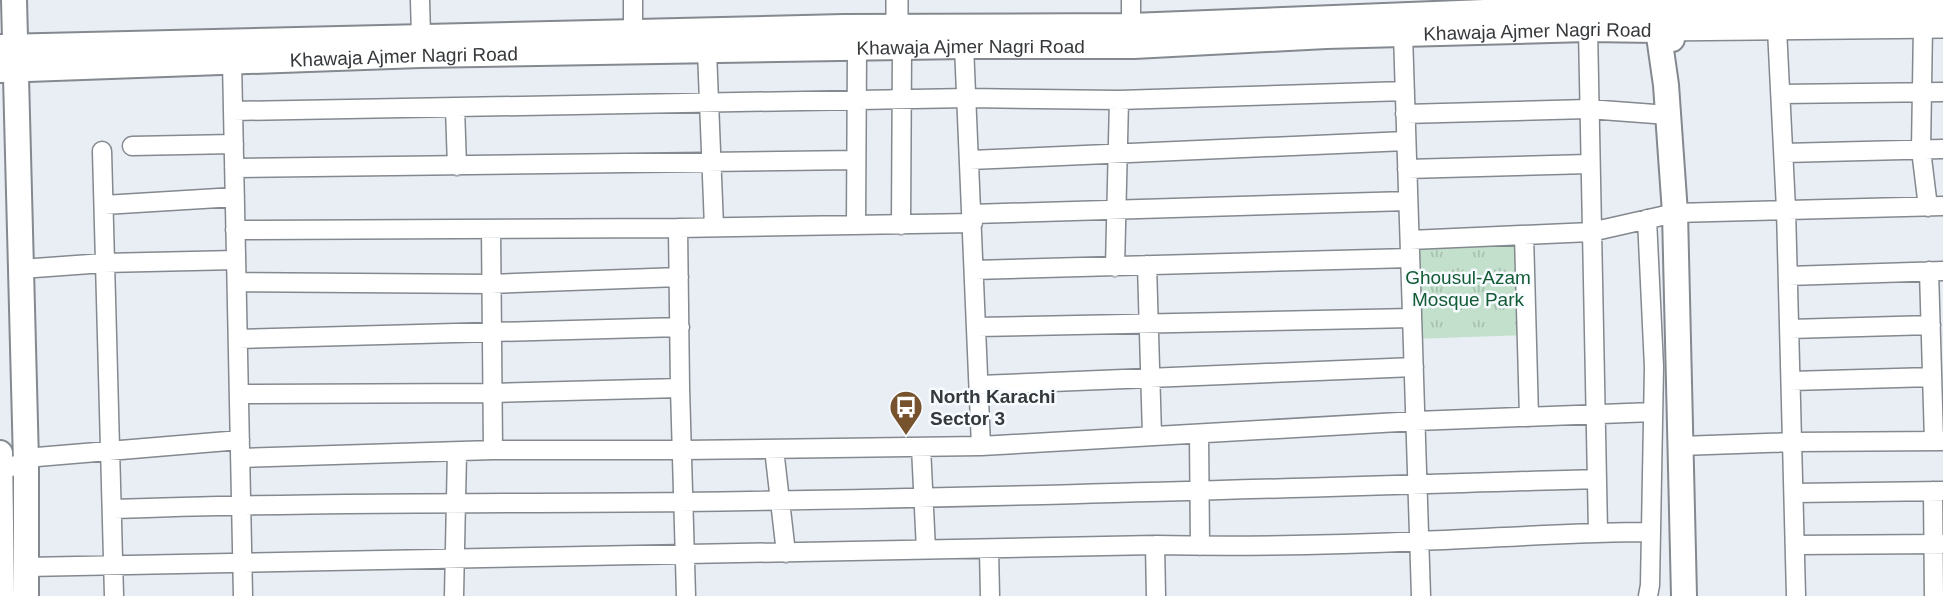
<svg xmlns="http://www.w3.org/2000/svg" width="1943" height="596" font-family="Helvetica,sans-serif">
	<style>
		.grass { fill: url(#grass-tufts) }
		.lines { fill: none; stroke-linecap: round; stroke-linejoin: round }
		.minor-casing { stroke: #83898e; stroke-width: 21 }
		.tertiary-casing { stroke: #83898e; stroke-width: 24 }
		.secondary-casing { stroke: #83898e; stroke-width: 28 }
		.minor { stroke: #fff; stroke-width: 18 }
		.tertiary { stroke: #fff; stroke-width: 21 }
		.secondary { stroke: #fff; stroke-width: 24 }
		.labels { text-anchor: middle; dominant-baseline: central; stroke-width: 5; stroke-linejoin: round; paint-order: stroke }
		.street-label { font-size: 19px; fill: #36393b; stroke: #f7fbff }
		.park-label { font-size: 19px; fill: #125b35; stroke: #f7fbff }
		.poi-label { font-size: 19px; font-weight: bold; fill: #36393b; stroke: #f7fbff; text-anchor: start }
	</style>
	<defs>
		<pattern id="grass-tufts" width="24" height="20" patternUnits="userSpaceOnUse" patternTransform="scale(1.75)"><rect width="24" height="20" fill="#c3e0cc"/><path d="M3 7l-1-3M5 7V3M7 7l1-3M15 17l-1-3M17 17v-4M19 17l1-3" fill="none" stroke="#a8c1b0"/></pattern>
	</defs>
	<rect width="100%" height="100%" fill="#e8eef4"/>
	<!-- grass -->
	<path class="grass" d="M 1524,235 L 1527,335 L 1413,339 L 1410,240 Z"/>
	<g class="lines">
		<defs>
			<path id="minor" d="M 420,0 L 421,36
				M 633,0 L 633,31
				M 1131,0 L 1131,26
				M 1923,26 L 1921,150 L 1928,207
				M 1588,29 L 1598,532
				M 1777,29 L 1786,209 L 1796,596
				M 1403,34 L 1421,596
				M 964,46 L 981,446
				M 707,51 L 714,227
				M 232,61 L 243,596
				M 1781,94 L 1943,92
				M 455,108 L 457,166
				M 233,111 L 968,98 L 1119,100 L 1405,91
				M 1405,114 L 1588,109 L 1668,115
				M 132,146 L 234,144
				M 102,151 L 114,596
				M 1784,153 L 1943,149
				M 970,160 L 1406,141
				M 234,168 L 856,160
				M 1407,169 L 1589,164
				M 104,205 L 235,197
				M 972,214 L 1408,201
				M 1647,219 L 1654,367 L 1650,585 L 1648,596
				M 856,225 L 857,49
				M 901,225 L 902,48
				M 491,229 L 493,450
				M 235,230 L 678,228
				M 1524,235 L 1529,417
				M 1410,240 L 1591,232 L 1675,213 L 1943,206
				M 1147,265 L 1152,436
				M 1115,267 L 1119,100
				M 21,269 L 104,263 L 236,260
				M 974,270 L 1410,258
				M 1929,271 L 1934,441
				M 1788,276 L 1943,271
				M 237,282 L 491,284 L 679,277
				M 977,327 L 1412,318
				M 1790,329 L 1931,325
				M 238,339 L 680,327
				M 1791,381 L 1932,377
				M 979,385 L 1414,367
				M 239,394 L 492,393 L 680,388
				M 1199,434 L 1200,546
				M 1680,446 L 1793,442 L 1943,441
				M 921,447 L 926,550
				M 774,449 L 786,553
				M 240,458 L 493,450 L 683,450 L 981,446 L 1416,421 L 1653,412
				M 0,471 L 37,457 L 240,440
				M 1933,491 L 1934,596
				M 1794,493 L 1943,491
				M 114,509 C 302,502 491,504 680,502 C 986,498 1291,488 1597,479
				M 1155,545 L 1156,596
				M 1795,545 L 1943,544
				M 989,549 L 990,596
				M 26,567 L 1155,545 C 1244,547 1333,545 1422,541 C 1498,538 1574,532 1651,532
				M 454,596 L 457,452
				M 686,596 L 680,388 L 678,228 L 973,223"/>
			<path id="tertiary" d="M 1658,10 L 1943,6
				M 897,28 L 897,0
				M 1658,30 L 1943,27"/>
			<g id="secondary">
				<path d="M 14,0 L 26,462 L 26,596"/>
				<path d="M 1656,15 L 1666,85 L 1675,213 L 1684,596"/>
				<path d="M 1672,39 L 1673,0"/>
				<path d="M 0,47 L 844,27 L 1131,26 L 1510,11 L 1656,10"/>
				<path id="s1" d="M 0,70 L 420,55 L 964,46 L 1134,46 L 1326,36 L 1588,29 L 1657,30"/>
				<path d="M 0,453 L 2,596"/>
			</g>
		</defs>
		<!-- minor casing -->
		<use href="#minor" class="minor-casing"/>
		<!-- tertiary casing -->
		<use href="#tertiary" class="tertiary-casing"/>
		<!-- secondary casing -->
		<use href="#secondary" class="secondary-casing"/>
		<!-- minor -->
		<use href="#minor" class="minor"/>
		<!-- tertiary -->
		<use href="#tertiary" class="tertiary"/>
		<!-- secondary -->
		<use href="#secondary" class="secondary"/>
	</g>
	<!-- icons -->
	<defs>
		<symbol id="bus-pin" viewBox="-11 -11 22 30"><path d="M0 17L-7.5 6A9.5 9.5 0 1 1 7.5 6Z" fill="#76532c" stroke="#f7fbff"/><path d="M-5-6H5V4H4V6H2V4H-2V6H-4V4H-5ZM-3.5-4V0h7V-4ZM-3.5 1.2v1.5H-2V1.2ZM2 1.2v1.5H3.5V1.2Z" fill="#fff"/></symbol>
	</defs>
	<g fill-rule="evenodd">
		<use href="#bus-pin" x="887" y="388" width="38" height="52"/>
	</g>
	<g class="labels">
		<!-- street labels -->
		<g class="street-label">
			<text stroke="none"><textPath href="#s1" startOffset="1538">Khawaja Ajmer Nagri Road</textPath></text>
			<text stroke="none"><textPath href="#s1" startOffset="971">Khawaja Ajmer Nagri Road</textPath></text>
			<text stroke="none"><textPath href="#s1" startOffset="404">Khawaja Ajmer Nagri Road</textPath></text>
		</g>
		<!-- park labels -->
		<g class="park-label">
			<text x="1468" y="277">Ghousul-Azam<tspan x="1468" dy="22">Mosque Park</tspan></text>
		</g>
		<!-- poi labels -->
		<g class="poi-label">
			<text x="930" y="396">North Karachi<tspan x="930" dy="22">Sector 3</tspan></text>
		</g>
	</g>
</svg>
